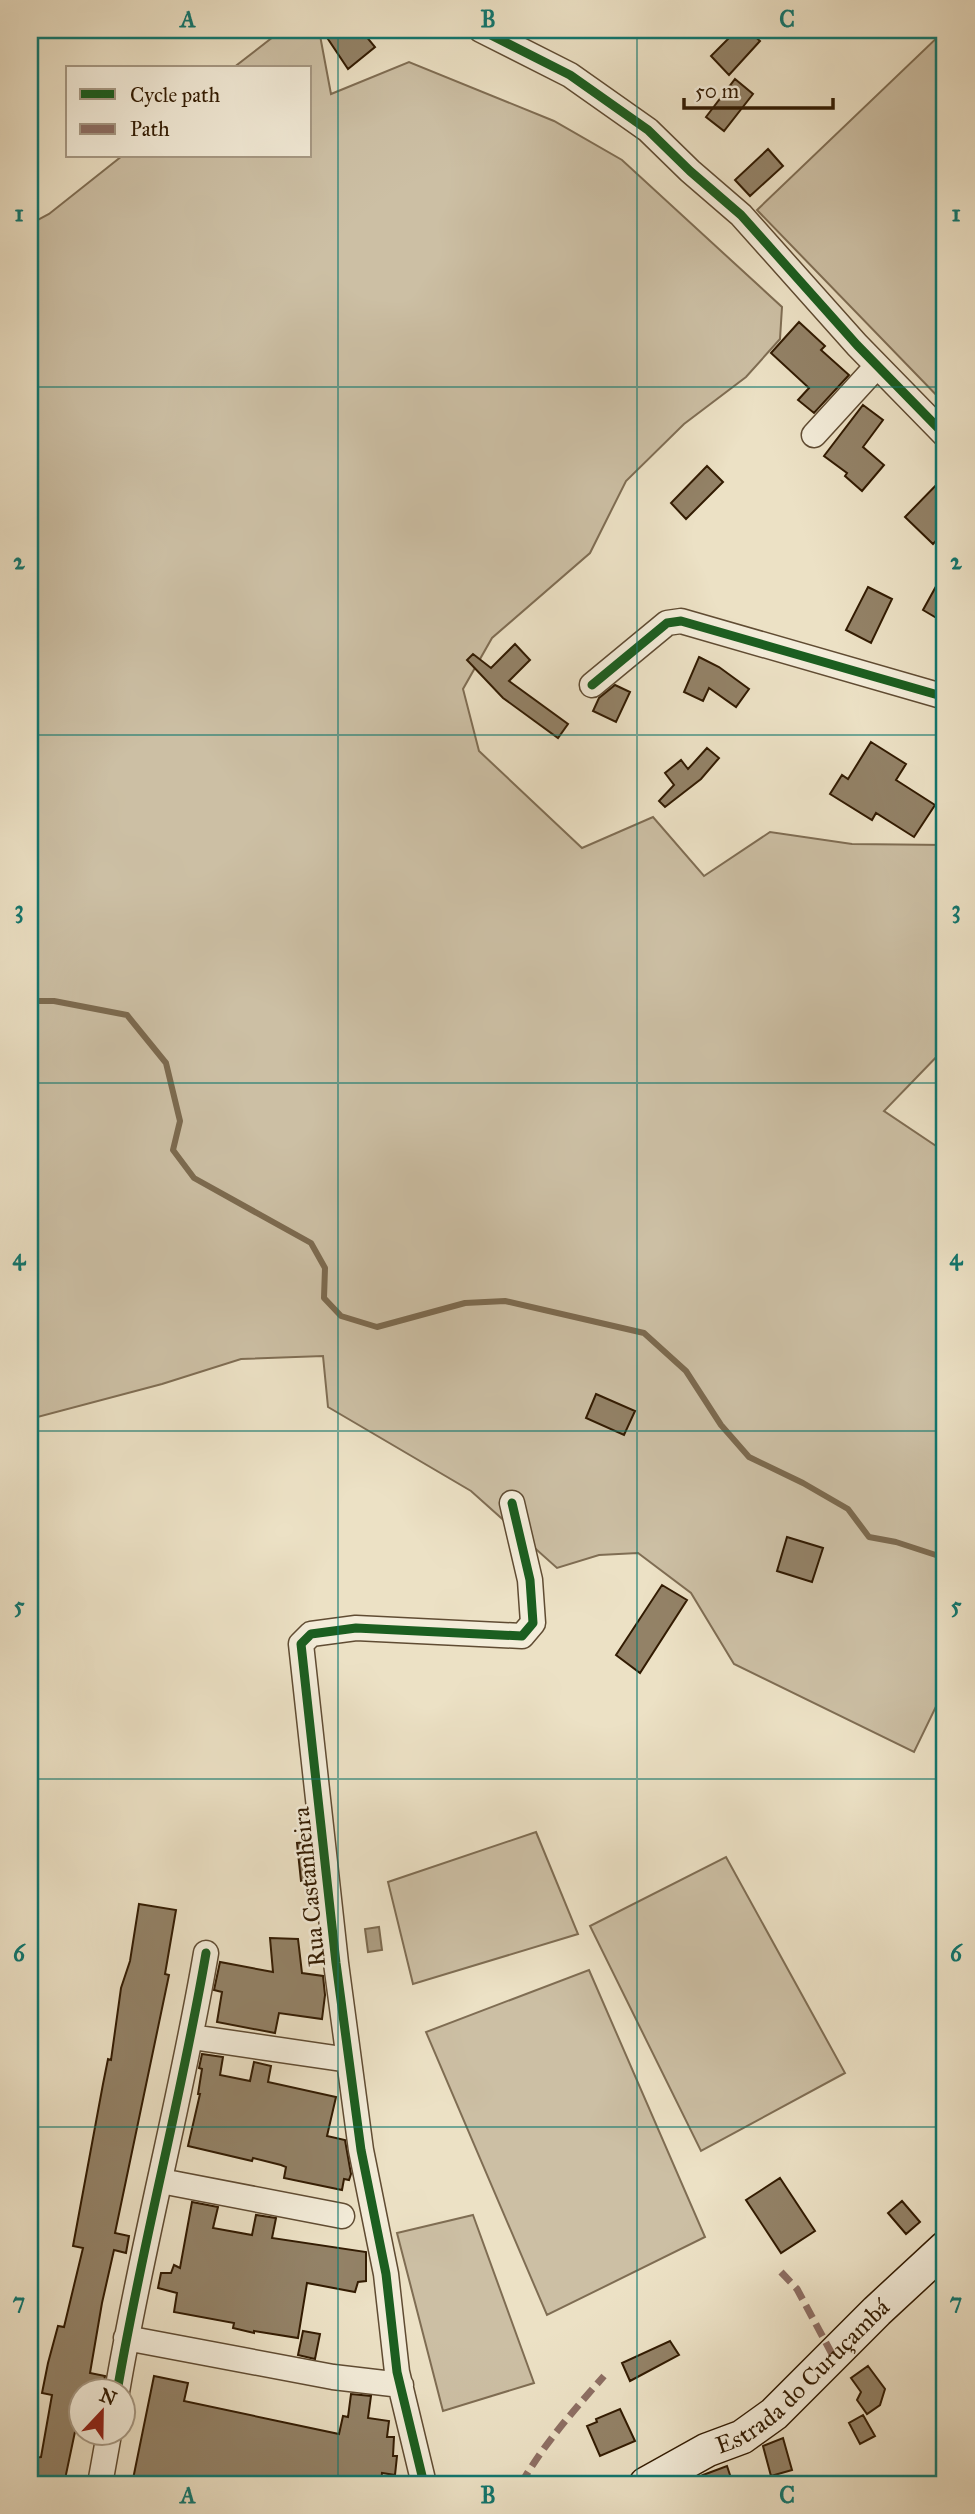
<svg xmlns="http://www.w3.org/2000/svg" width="975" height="2514" font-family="'IM FELL Great Primer',serif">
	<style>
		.green { fill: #ccbfa4; stroke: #7f6d53; stroke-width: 2 }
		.water { fill: #ad9e83; stroke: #7c6a4f; stroke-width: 2 }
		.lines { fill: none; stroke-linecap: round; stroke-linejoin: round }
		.stream { stroke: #7c6a4f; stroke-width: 6 }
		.building { fill: #938267; stroke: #321b02; stroke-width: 2 }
		.street-casing { stroke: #604c33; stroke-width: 27 }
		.secondary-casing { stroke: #321b02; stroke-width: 36 }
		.street { stroke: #f3ecd9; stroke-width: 24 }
		.secondary { stroke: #f3ecd9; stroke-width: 33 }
		.quiet { stroke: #8d6e63; stroke-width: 7; stroke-dasharray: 14 7; stroke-linecap: butt }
		.cycleway-casing { stroke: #f3ecd9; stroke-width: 13 }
		.cycleway { stroke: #1b5e20; stroke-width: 9 }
		.grid { fill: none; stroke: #0f766e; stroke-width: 2; stroke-opacity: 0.55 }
		.labels { text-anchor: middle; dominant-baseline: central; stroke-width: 5; stroke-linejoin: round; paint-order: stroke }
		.street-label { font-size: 24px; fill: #321b02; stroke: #f3ecd9 }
		.neatline { fill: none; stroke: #0f766e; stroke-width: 2.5 }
		.grid-label { font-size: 23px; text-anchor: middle; font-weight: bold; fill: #0f766e }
	</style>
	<rect width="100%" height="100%" fill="#ece1c5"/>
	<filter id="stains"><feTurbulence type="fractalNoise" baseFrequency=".00286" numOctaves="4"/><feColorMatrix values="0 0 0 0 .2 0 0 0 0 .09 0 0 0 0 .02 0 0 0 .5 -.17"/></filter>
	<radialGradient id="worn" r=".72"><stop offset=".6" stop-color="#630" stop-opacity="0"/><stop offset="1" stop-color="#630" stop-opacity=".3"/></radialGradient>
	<!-- green -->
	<path class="green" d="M 282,30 L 319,30 L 331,94 L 409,62 L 554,121 L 622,160 L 782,307 L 780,339 L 746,377 L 684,424 L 626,481 L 590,553 L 492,638 L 463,689 L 479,751 L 582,848 L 653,817 L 704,876 L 770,832 L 852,844 L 945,845 L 945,1048 L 884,1111 L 945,1152 L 945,1688 L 914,1752 L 734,1664 L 691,1593 L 638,1553 L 599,1555 L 557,1568 L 471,1491 L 328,1407 L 323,1356 L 241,1359 L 162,1384 L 30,1419 L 30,224 L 49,214 L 122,156 L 310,156 L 310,68 L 233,68 Z
		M 945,30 L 945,404 L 757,210 Z
		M 536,1832 L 578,1934 L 413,1984 L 388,1882 Z
		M 726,1857 L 845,2073 L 701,2151 L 590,1926 Z
		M 589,1970 L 705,2237 L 547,2315 L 426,2032 Z
		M 473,2215 L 534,2383 L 443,2411 L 397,2233 Z"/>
	<!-- water -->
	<path class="water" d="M 379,1927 L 382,1950 L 368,1952 L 365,1929 Z"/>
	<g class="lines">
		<!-- stream -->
		<path class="stream" d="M 30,1001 L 54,1001 L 127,1015 L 166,1063 L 180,1121 L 173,1150 L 194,1178 L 311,1243 L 325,1268 L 324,1298 L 341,1316 L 377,1327 L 465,1303 L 505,1301 L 644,1333 L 686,1371 L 721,1425 L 749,1457 L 803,1483 L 848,1509 L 869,1537 L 896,1542 L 945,1558"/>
	</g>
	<!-- building -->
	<path class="building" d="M 343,30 L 361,30 L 375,47 L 348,69 L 328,39 Z
		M 737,30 L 748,30 L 760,41 L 729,75 L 711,56 Z
		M 735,79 L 753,94 L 724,131 L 706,117 Z
		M 768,149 L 783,166 L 750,196 L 735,180 Z
		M 799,322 L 825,346 L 821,350 L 849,375 L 814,413 L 798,400 L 809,388 L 771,353 Z
		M 863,405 L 883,420 L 863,447 L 884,465 L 862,491 L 845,476 L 847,473 L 824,456 Z
		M 707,466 L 723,482 L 686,519 L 671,503 Z
		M 945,476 L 945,531 L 933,544 L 905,517 Z
		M 945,570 L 945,623 L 923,610 Z
		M 868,587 L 892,599 L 871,643 L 846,630 Z
		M 515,644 L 530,660 L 509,681 L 568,724 L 558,738 L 503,698 L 467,660 L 473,654 L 491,668 Z
		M 699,657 L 719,667 L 749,689 L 736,707 L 709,688 L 703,701 L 684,692 Z
		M 615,685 L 630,692 L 616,722 L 593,711 L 599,698 Z
		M 871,742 L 906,764 L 896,780 L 935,805 L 914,837 L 876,813 L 872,820 L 830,794 L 842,775 L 848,779 Z
		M 707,748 L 719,758 L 701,779 L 665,807 L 659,801 L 674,785 L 665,773 L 681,760 L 688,769 Z
		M 596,1394 L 635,1411 L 624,1435 L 586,1418 Z
		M 787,1537 L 823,1548 L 812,1582 L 777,1571 Z
		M 662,1585 L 687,1600 L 640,1673 L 616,1655 Z
		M 308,1842 L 312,1880 L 301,1881 L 297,1843 Z
		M 139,1904 L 176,1910 L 165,1974 L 169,1975 L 115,2233 L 129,2236 L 126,2253 L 114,2250 L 102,2303 L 90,2373 L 105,2376 L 102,2391 L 80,2391 L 80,2408 L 64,2484 L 42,2484 L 42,2478 L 30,2475 L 30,2466 L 32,2458 L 41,2457 L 52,2395 L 42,2393 L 48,2363 L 58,2326 L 64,2327 L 83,2248 L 73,2246 L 103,2084 L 108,2059 L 111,2060 L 121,1988 L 130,1961 Z
		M 270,1938 L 298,1939 L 302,1973 L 323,1976 L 325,1995 L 322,2019 L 279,2013 L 275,2033 L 217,2022 L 222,1992 L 214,1990 L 220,1962 L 273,1972 Z
		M 202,2054 L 223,2057 L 220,2075 L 250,2081 L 254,2062 L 271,2066 L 268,2082 L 336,2097 L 327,2136 L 345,2140 L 351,2174 L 349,2180 L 344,2179 L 342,2190 L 284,2178 L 286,2167 L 281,2165 L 253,2158 L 252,2161 L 188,2146 L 200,2094 L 198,2094 L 202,2069 L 199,2068 Z
		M 780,2178 L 815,2231 L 781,2253 L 746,2200 Z
		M 902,2201 L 920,2222 L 906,2234 L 888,2213 Z
		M 192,2202 L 218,2207 L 213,2228 L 252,2235 L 256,2215 L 276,2218 L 272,2238 L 366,2252 L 366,2281 L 358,2282 L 355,2292 L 307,2283 L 298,2338 L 254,2331 L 254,2333 L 233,2328 L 234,2323 L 174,2312 L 177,2293 L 158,2288 L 161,2273 L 171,2273 L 174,2265 L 180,2268 Z
		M 303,2331 L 320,2334 L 315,2359 L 298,2355 Z
		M 670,2341 L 679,2355 L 630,2381 L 622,2363 Z
		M 868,2366 L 885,2389 L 880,2405 L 867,2414 L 857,2400 L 861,2392 L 851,2378 Z
		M 154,2376 L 188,2383 L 184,2401 L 339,2434 L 343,2416 L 348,2417 L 351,2394 L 371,2396 L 368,2418 L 389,2421 L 387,2437 L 394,2437 L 393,2456 L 397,2456 L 395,2475 L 382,2473 L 381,2484 L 132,2484 Z
		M 620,2409 L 635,2441 L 600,2456 L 587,2426 L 597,2422 L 596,2419 Z
		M 863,2415 L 875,2436 L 860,2444 L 849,2423 Z
		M 783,2438 L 792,2470 L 771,2476 L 763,2446 Z
		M 727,2466 L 733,2484 L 685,2484 L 703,2475 Z"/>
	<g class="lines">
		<defs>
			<path id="street" d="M 481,30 L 570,75 L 648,130 L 690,171 L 741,215 L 857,345 L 945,435
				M 814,435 L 877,366
				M 592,685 L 667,623 L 681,621 L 945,697
				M 192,2037 L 349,2060
				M 161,2181 L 342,2216
				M 126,2338 L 333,2377 L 401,2385
				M 117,2392 C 142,2244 181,2100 206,1953
				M 100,2484 L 109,2434
				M 424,2484 L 397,2372 L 386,2274 L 361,2150 L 336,1963 L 301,1644 L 311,1634 L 356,1628 L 522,1636 L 533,1623 L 530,1580 L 512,1503"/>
			<g id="secondary">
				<path id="s1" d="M 646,2484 L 707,2450 L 742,2437 L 774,2414 L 877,2311 L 945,2248"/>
			</g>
		</defs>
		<!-- street casing -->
		<use href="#street" class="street-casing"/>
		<!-- secondary casing -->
		<use href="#secondary" class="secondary-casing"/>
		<!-- street -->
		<use href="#street" class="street"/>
		<!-- secondary -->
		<use href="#secondary" class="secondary"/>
		<!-- quiet -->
		<path class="quiet" d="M 781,2272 L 797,2289 L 832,2354
			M 521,2484 C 543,2445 574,2410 604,2376"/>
		<defs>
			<path id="cycleway" d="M 481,30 L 570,75 L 648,130 L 690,171 L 741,215 L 857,345 L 945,435
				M 592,685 L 667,623 L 681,621 L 945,697
				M 117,2392 C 142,2244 181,2100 206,1953
				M 424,2484 L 397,2372 L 386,2274 L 361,2150 L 336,1963 L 301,1644 L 311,1634 L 356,1628 L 522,1636 L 533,1623 L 530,1580 L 512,1503"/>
		</defs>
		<!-- cycleway casing -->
		<use href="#cycleway" class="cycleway-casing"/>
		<!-- cycleway -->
		<use href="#cycleway" class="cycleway"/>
	</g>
	<!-- grid -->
	<path class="grid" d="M 338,30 L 338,2484M 637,30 L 637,2484M 30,387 L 945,387M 30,735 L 945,735M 30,1083 L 945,1083M 30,1431 L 945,1431M 30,1779 L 945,1779M 30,2127 L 945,2127"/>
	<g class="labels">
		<!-- street labels -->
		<g class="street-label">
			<text transform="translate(309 1887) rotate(-96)">Rua Castanheira</text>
			<text stroke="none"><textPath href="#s1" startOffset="192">Estrada do Curuçambá</textPath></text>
		</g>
	</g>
	<!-- margin -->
	<rect width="975" height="2514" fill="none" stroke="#ece1c5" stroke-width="77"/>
	<!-- legend -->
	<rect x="66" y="66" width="245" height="91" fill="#f3ecd9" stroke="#a69883" stroke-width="2"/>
	<rect x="80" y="89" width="35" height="10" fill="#1b5e20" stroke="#a69883" stroke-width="2"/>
	<text x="130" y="102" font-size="21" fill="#321b02">Cycle path</text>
	<rect x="80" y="124" width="35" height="10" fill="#8d6e63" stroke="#a69883" stroke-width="2"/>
	<text x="130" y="136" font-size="21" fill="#321b02">Path</text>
	<!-- north arrow -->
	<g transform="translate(102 2412) rotate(22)"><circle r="33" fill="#f3ecd9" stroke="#a69883" stroke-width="2"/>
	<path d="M0-5L12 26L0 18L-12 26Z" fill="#8f2418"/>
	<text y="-10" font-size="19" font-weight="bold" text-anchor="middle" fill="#321b02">N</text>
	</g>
	<!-- scale -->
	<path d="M684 98v10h149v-10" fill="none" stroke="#321b02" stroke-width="3.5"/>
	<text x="695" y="98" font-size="21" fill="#321b02" stroke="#f3ecd9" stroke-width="5" paint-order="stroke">50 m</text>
	<rect x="38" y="38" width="898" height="2438" class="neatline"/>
	<g class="grid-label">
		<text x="188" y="27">A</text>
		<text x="488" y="27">B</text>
		<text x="787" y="27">C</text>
		<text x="19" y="221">1</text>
		<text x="956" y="221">1</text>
		<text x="19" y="569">2</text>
		<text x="956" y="569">2</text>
		<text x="19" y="917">3</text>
		<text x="956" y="917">3</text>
		<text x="19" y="1265">4</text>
		<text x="956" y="1265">4</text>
		<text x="19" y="1613">5</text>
		<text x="956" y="1613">5</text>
		<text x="19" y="1961">6</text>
		<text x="956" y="1961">6</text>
		<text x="19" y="2309">7</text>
		<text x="956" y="2309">7</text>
		<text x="188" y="2503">A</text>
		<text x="488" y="2503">B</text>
		<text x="787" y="2503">C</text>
	</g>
	<rect width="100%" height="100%" filter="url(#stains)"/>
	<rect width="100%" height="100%" fill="url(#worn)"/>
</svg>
